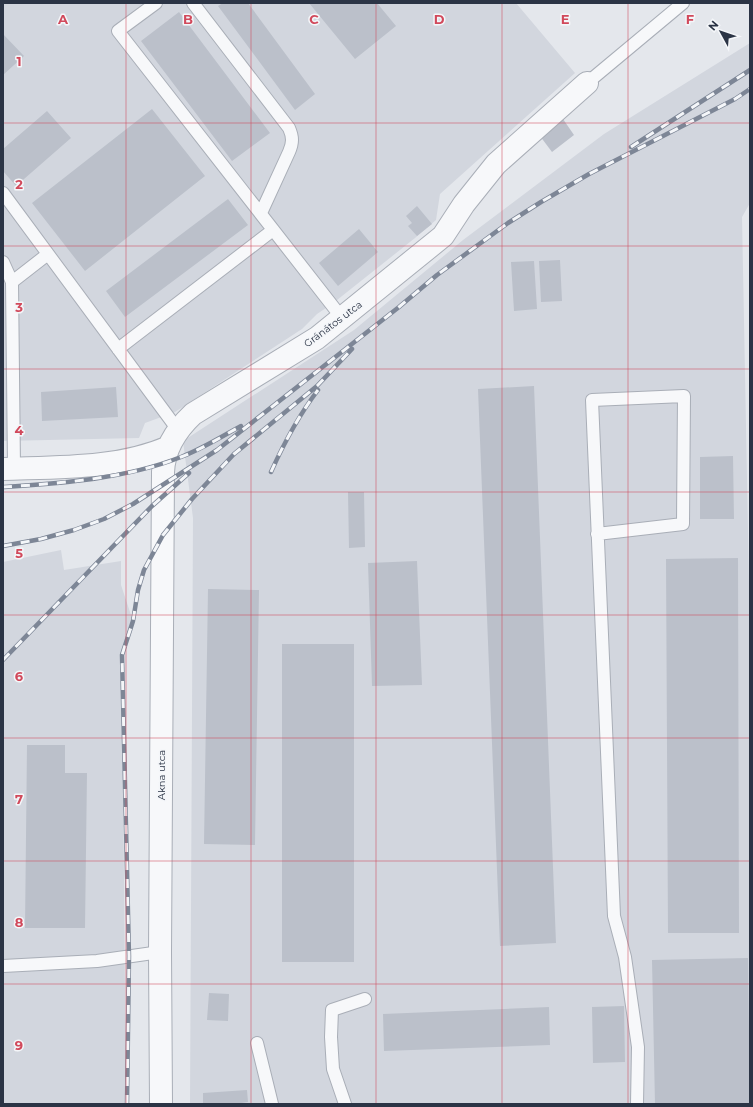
<svg xmlns="http://www.w3.org/2000/svg" width="753" height="1107" font-family="Montserrat,sans-serif">
	<style>
		.built { fill: #d2d6de }
		.building { fill: #bbc0ca }
		.lines { fill: none; stroke-linecap: round; stroke-linejoin: round }
		.lane-casing { stroke: #a9aeb7; stroke-width: 14 }
		.street-casing { stroke: #a9aeb7; stroke-width: 24 }
		.lane { stroke: #f7f8fa; stroke-width: 12 }
		.street { stroke: #f7f8fa; stroke-width: 22 }
		.rail-casing { stroke: #7d8696; stroke-width: 4.5 }
		.rail { stroke: #f4f6f9; stroke-width: 3; stroke-dasharray: 9; stroke-linecap: butt }
		.grid { fill: none; stroke: #d1495b; stroke-width: 1; stroke-opacity: 0.55 }
		.labels { text-anchor: middle; dominant-baseline: central; stroke-width: 3; stroke-linejoin: round; paint-order: stroke }
		.street-label { font-size: 10px; fill: #2b3445; stroke: #f4f6f9 }
		.grid-label { font-size: 13px; text-anchor: middle; font-weight: bold; fill: #d1495b; stroke: #f4f6f9; stroke-width: 3; stroke-linejoin: round; paint-order: stroke }
	</style>
	<rect width="100%" height="100%" fill="#e4e7ec"/>
	<!-- built -->
	<path class="built" d="M 3,3 L 516,3 L 575,73 L 440,194 L 436,220 L 415,238 L 332,304 L 317,314 L 302,329 L 175,412 L 145,423 L 139,438 L 3,441 Z
		M 750,43 L 750,203 L 742,217 L 750,636 L 750,1104 L 190,1104 L 193,518 L 183,441 L 354,330 L 463,240 L 604,134 Z
		M 61,550 L 64,570 L 121,561 L 121,585 L 133,621 L 122,655 L 126,1104 L 3,1104 L 3,562 Z"/>
	<!-- building -->
	<path class="building" d="M 223,3 L 248,3 L 315,94 L 295,110 L 218,6 Z
		M 309,3 L 377,3 L 396,26 L 355,59 Z
		M 179,12 L 270,133 L 232,161 L 141,41 Z
		M 3,34 L 24,56 L 3,75 Z
		M 152,109 L 205,176 L 85,271 L 32,203 Z
		M 47,111 L 71,138 L 16,186 L 3,171 L 3,149 Z
		M 563,119 L 574,135 L 552,152 L 540,136 Z
		M 228,199 L 248,225 L 125,317 L 106,291 Z
		M 417,206 L 432,224 L 417,236 L 408,226 L 412,223 L 406,216 Z
		M 359,229 L 378,252 L 338,286 L 319,263 Z
		M 560,260 L 562,301 L 541,302 L 539,261 Z
		M 534,261 L 537,309 L 514,311 L 511,262 Z
		M 534,386 L 556,943 L 500,946 L 478,389 Z
		M 116,387 L 118,417 L 42,421 L 41,392 Z
		M 733,456 L 734,519 L 700,519 L 700,457 Z
		M 348,492 L 364,492 L 365,547 L 349,548 Z
		M 738,558 L 739,933 L 668,933 L 666,559 Z
		M 417,561 L 422,685 L 372,686 L 368,563 Z
		M 208,589 L 259,590 L 255,845 L 204,844 Z
		M 282,644 L 354,644 L 354,962 L 282,962 Z
		M 27,745 L 65,745 L 65,773 L 87,773 L 85,928 L 25,928 Z
		M 748,958 L 750,1104 L 655,1104 L 652,960 Z
		M 209,993 L 229,994 L 228,1021 L 207,1020 Z
		M 624,1006 L 625,1062 L 593,1063 L 592,1007 Z
		M 549,1007 L 550,1045 L 384,1051 L 383,1014 Z
		M 247,1090 L 248,1102 L 235,1104 L 203,1104 L 203,1093 Z"/>
	<g class="lines">
		<defs>
			<path id="lane" d="M 156,3 L 118,31 L 342,318
				M 193,3 L 289,128 C 293,137 293,143 289,152 L 261,213
				M 587,83 L 683,3
				M 3,193 L 178,430
				M 3,262 L 12,282 L 14,468
				M 12,282 L 48,254
				M 118,349 L 273,230
				M 597,534 L 683,524 L 684,396 L 592,400 L 614,916 L 625,957 L 638,1047 L 637,1104
				M 3,966 L 97,961 L 160,952
				M 257,1043 L 272,1104
				M 345,1104 L 333,1069 L 331,1037 L 332,1010 L 365,999"/>
			<path id="street" d="M 3,469 C 57,467 119,469 169,447
				M 161,1104 L 160,952 L 163,472 C 164,449 176,430 193,414 L 317,338 L 443,236 L 464,204 L 496,164 L 587,83"/>
		</defs>
		<!-- lane casing -->
		<use href="#lane" class="lane-casing"/>
		<!-- street casing -->
		<use href="#street" class="street-casing"/>
		<!-- lane -->
		<use href="#lane" class="lane"/>
		<!-- street -->
		<use href="#street" class="street"/>
		<defs>
			<path id="rail" d="M 631,147 L 750,70
				M 271,472 C 284,443 299,415 318,390
				M 3,487 C 63,483 125,479 181,457 C 202,449 221,437 241,426
				M 3,546 L 41,539 L 74,530 L 104,519 L 133,504 L 217,450 L 399,307 L 437,275 L 508,223 L 541,202 L 589,174 L 735,99 L 750,89
				M 3,660 L 152,506 L 189,473
				M 127,1104 L 129,956 L 122,655 L 133,621 L 138,590 L 144,570 L 163,535 L 192,499 L 234,454 L 317,386 L 352,349"/>
		</defs>
		<!-- rail casing -->
		<use href="#rail" class="rail-casing"/>
		<!-- rail -->
		<use href="#rail" class="rail"/>
	</g>
	<!-- grid -->
	<path class="grid" d="M 126,3 L 126,1104M 251,3 L 251,1104M 376,3 L 376,1104M 502,3 L 502,1104M 628,3 L 628,1104M 3,123 L 750,123M 3,246 L 750,246M 3,369 L 750,369M 3,492 L 750,492M 3,615 L 750,615M 3,738 L 750,738M 3,861 L 750,861M 3,984 L 750,984"/>
	<g class="labels">
		<!-- street labels -->
		<g class="street-label">
			<text transform="translate(333 324) rotate(-37)">Gránátos utca</text>
			<text transform="translate(161 775) rotate(-90)">Akna utca</text>
		</g>
	</g>
	<g class="grid-label">
		<text x="63" y="24">A</text>
		<text x="188" y="24">B</text>
		<text x="314" y="24">C</text>
		<text x="439" y="24">D</text>
		<text x="565" y="24">E</text>
		<text x="690" y="24">F</text>
		<text x="19" y="66">1</text>
		<text x="19" y="189">2</text>
		<text x="19" y="312">3</text>
		<text x="19" y="435">4</text>
		<text x="19" y="558">5</text>
		<text x="19" y="681">6</text>
		<text x="19" y="804">7</text>
		<text x="19" y="927">8</text>
		<text x="19" y="1050">9</text>
	</g>
	<!-- border -->
	<rect width="753" height="1107" fill="none" stroke="#2b3445" stroke-width="8"/>
	<!-- north arrow -->
	<g transform="translate(721 32) rotate(310)" stroke="#f4f6f9" stroke-width="3" paint-order="stroke">
	<path d="M0-3L7 15L0 10L-7 15Z" fill="#2b3445"/>
	<text y="-6" font-size="11" font-weight="bold" text-anchor="middle" fill="#2b3445">N</text>
	</g>
</svg>
